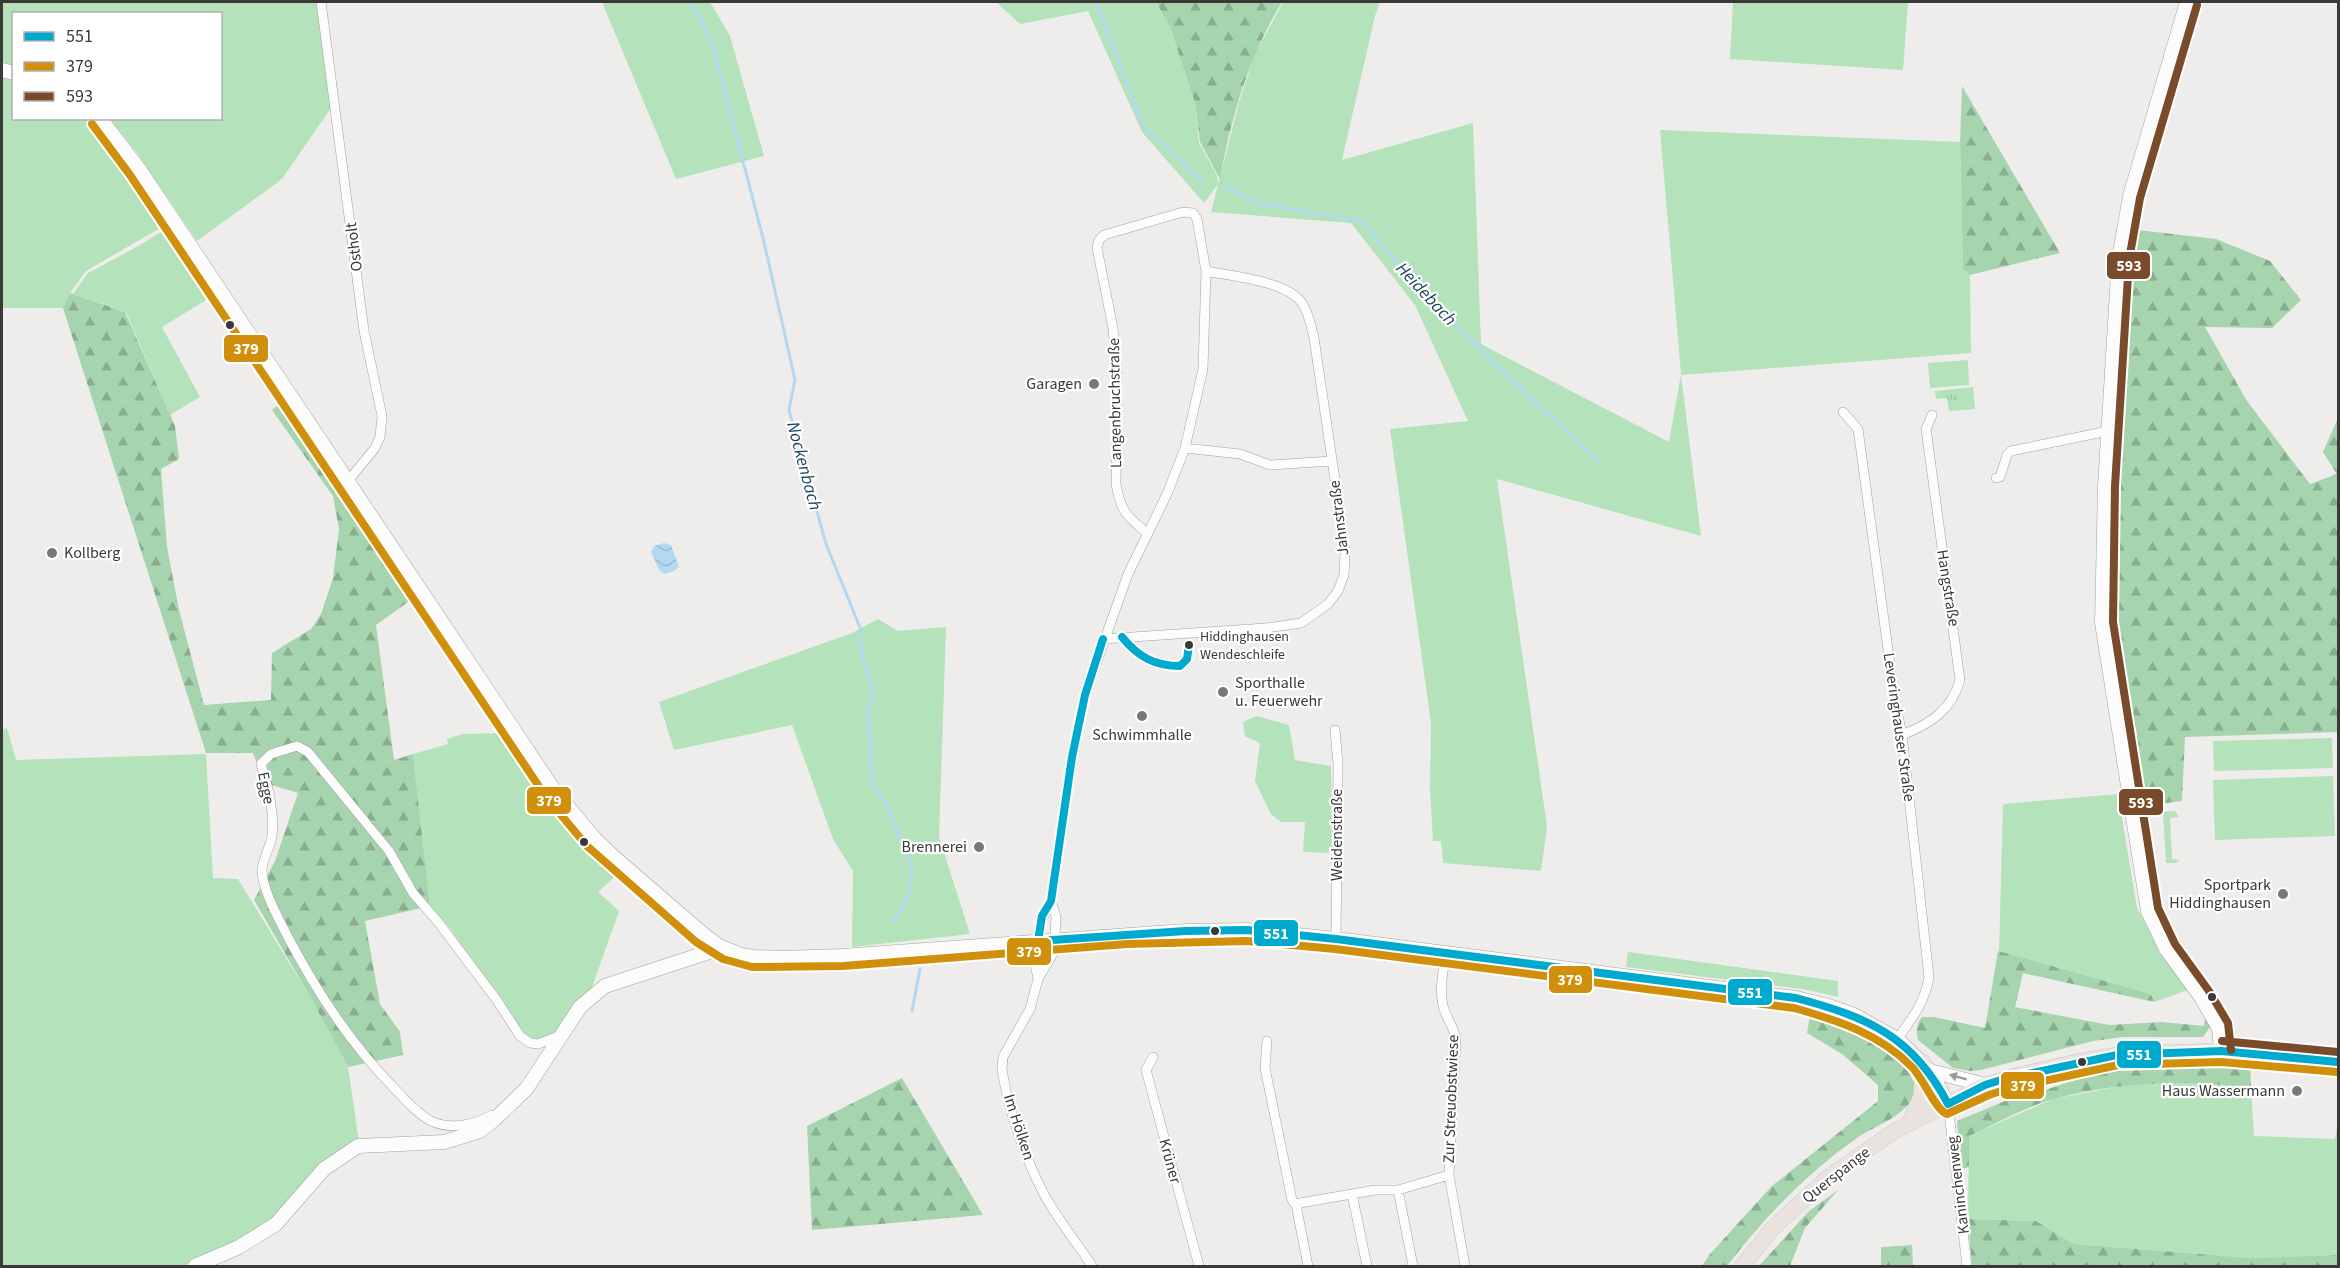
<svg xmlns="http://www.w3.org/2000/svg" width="2340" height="1268" font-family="'Source Sans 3',sans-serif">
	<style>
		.grass { fill: #b4e2bb }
		.forest { fill: url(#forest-firs) }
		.park { fill: url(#park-tufts) }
		.water { fill: url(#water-waves) }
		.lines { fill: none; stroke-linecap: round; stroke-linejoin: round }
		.stream { stroke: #b2d9f1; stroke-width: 3 }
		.street-casing { stroke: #a3a1a0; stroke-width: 10 }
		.secondary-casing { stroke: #a3a1a0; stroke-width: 15 }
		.primary-casing { stroke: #cbc9c8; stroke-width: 16 }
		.street { stroke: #fdfcfc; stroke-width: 9 }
		.secondary { stroke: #fdfcfc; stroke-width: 14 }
		.primary { stroke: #eae2df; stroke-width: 15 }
		.bus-1-casing { stroke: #fff; stroke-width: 12 }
		.bus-2-casing { stroke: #fff; stroke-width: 12 }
		.bus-3-casing { stroke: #fff; stroke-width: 12 }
		.bus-1 { stroke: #00a9ce; stroke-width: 8 }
		.bus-2 { stroke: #d1900b; stroke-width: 8 }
		.bus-3 { stroke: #7a4b2a; stroke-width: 8 }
		.oneway { fill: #9c9a9a }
		.bus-dot { fill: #3b3938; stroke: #fff; stroke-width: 2 }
		.poi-dot { fill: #7a7877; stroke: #fff; stroke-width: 2 }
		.labels { text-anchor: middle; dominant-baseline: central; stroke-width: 4.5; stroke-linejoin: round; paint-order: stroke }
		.bus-label { font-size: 14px; fill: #3b3938; stroke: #fff; text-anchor: start }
		.street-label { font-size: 16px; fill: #3b3938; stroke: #fff }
		.poi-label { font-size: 16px; fill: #3b3938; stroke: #fff; text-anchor: end }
		.water-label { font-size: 18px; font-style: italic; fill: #1a455d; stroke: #fff }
		.line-badge { stroke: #fff; stroke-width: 2 }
		.badge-label { font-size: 16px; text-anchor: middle; font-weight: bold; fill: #fff }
	</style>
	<defs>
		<pattern id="forest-firs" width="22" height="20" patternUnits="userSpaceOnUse" patternTransform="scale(1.5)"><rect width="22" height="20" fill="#a6d4ae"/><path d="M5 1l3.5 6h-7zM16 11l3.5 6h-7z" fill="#88ad8f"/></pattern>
		<pattern id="park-tufts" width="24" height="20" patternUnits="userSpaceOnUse" patternTransform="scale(1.5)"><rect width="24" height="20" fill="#b4e2bb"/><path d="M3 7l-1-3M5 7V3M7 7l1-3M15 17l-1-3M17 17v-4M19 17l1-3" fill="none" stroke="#9cc3a2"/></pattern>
		<pattern id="water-waves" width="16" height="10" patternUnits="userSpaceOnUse" patternTransform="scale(1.5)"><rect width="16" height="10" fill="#b2d9f1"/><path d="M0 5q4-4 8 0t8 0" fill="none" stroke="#9abbcf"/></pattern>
	</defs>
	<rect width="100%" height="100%" fill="#efedeb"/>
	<!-- grass -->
	<path class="grass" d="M 2,2 L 318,2 L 331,108 L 282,179 L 197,241 L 138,154 L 110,119 L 220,118 L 220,14 L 14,14 L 13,66 L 2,62 Z
		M 602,2 L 710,2 L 730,36 L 764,156 L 676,179 Z
		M 996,2 L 1156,2 L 1170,27 L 1195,103 L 1199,143 L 1217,175 L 1218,184 L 1204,203 L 1142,132 L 1088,11 L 1020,24 Z
		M 1283,2 L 1380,2 L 1375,16 L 1342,160 L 1473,123 L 1481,344 L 1669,442 L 1681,374 L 1660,130 L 1960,142 L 1963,270 L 1970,275 L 1971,353 L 1681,375 L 1701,536 L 1497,479 L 1547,826 L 1541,871 L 1443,863 L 1441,841 L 1433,841 L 1430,789 L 1431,723 L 1390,429 L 1468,421 L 1415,305 L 1351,223 L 1211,212 L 1239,102 L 1255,54 Z
		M 1733,2 L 1908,2 L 1903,70 L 1730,59 Z
		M 2,77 L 13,81 L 14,118 L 90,119 L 109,140 L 167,224 L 86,271 L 70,293 L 63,308 L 2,308 Z
		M 169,227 L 216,294 L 162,327 L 200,397 L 170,415 L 126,312 L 73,294 L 88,273 L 135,248 Z
		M 1968,360 L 1969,385 L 1930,388 L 1928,363 Z
		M 878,619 L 898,631 L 946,627 L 939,837 L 970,934 L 852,947 L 853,871 L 833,839 L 792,725 L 674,750 L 659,702 L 852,633 Z
		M 1257,716 L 1289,725 L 1295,760 L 1331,766 L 1332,853 L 1303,852 L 1305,822 L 1281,822 L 1271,814 L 1255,781 L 1260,743 L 1245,736 L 1243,722 Z
		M 7,728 L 16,760 L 206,754 L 213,878 L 238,879 L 312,1000 L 348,1067 L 359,1142 L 275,1218 L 238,1243 L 183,1266 L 2,1266 L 2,730 Z
		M 509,733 L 621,871 L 598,892 L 619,911 L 590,993 L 560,1032 L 536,1041 L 523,1035 L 449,927 L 430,906 L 413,754 L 448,744 L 447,739 L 463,734 Z
		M 2332,738 L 2333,768 L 2214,771 L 2213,741 Z
		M 2333,776 L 2335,836 L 2215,840 L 2213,780 Z
		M 2118,794 L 2137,908 L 2159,948 L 2188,990 L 2154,1002 L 2151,994 L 1999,952 L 2003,804 Z
		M 2175,811 L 2179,817 L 2170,818 L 2172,859 L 2180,860 L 2176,863 L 2166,863 L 2163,812 Z
		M 1628,952 L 1838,981 L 1838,997 L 1803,989 L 1626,967 Z
		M 2204,1082 L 2251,1087 L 2254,1136 L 2335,1139 L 2338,1120 L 2338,1255 L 2251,1258 L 2074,1244 L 2036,1221 L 1968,1219 L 1969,1136 L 2053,1099 L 2136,1083 Z"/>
	<!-- forest -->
	<path class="forest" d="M 1156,2 L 1282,2 C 1249,56 1231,117 1220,179 L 1200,142 L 1195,103 L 1170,27 Z
		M 1962,86 L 2060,253 L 1970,275 L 1963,270 L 1960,142 Z
		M 2129,229 L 2216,239 L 2270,261 L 2301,300 L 2272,328 L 2205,327 L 2247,401 L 2310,484 L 2337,474 L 2323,452 L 2338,418 L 2338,732 L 2185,737 L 2182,801 L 2136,807 L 2108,632 L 2111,472 L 2120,275 Z
		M 70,293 L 125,312 L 175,426 L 179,459 L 161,469 L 167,547 L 179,610 L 204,705 L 271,700 L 272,653 L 311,629 L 321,614 L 333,578 L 339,529 L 333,496 L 272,410 L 285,400 L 415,597 L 376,625 L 394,760 L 413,754 L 430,906 L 365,921 L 380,1004 L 400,1032 L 403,1055 L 348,1067 L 312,1000 L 254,900 L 275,861 L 298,793 L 265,783 L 253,753 L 206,753 L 63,308 Z
		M 1998,951 L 2151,994 L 2154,1002 L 2023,973 L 2015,1007 L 2109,1025 L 2162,1022 L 2204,1026 L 2205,1019 L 2201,1008 L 2211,1020 L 2210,1027 L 2203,1037 L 2123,1037 L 2093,1041 L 1981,1070 L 1970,1071 L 1953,1068 L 1918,1040 C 1916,1031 1916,1024 1922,1017 L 1934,1017 L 1985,1028 Z
		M 1811,1010 C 1851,1024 1886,1035 1909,1073 C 1913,1080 1917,1086 1914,1094 C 1907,1116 1874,1126 1857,1138 C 1807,1173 1764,1218 1727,1266 L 1702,1266 L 1710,1254 L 1772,1186 L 1878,1101 L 1878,1085 L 1842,1054 L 1807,1033 Z
		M 2140,1065 L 2250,1065 L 2251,1087 C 2185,1080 2119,1081 2054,1099 C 2027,1106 1995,1124 1969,1136 L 1969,1167 L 1961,1169 L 1957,1121 L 2015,1097 L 2037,1093 L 2094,1073 Z
		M 902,1078 L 983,1215 L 812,1230 L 807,1126 Z
		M 1838,1190 L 1805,1228 L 1790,1266 L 1759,1266 L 1809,1211 Z
		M 1968,1219 L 2036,1221 L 2074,1244 L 2251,1258 L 2338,1255 L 2338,1266 L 1972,1266 Z
		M 1912,1245 L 1913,1266 L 1881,1266 L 1881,1247 Z"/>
	<!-- park -->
	<path class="park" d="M 1973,387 L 1975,409 L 1949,411 L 1947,398 L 1936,399 L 1935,391 Z"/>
	<!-- water -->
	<path class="water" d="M 664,543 L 671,545 L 679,567 L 674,571 L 664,574 L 659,570 L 651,552 L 654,546 Z"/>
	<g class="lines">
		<!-- stream -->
		<path class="stream" d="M 691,2 L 712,42 L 764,242 L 795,380 L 789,410 L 826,544 L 861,630 L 860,647 L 871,685 L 872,698 L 868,711 L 872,779 L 877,792 L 886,803 L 912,869 C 914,888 904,907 893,923
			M 1096,2 L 1143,126 L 1203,181
			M 1223,186 L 1261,204 L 1361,221 L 1441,312 L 1598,461
			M 912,1011 L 920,969"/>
		<defs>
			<path id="street" d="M 321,2 L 364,331 L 382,416 L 380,437 L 375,448 L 348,481
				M 1843,412 L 1858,429 L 1895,701 L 1902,735 L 1929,977 C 1925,1002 1912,1019 1897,1039
				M 1185,448 L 1240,454 L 1270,465 L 1332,461
				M 1996,478 L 2000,477 L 2007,455 L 2011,451 L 2108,431
				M 1103,639 L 1266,628 L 1301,623 L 1328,604 L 1338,591 L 1344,575 L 1345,552 L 1342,527 L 1314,338 C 1311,326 1309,313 1302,303 C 1287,281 1231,276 1206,271
				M 1335,730 L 1338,764 L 1336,939
				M 1902,735 C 1930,724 1952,710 1960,680 L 1926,429 L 1932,415
				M 1446,953 C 1443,971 1438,994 1445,1012 C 1449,1022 1454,1028 1456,1039 L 1449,1175 L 1465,1266
				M 1038,979 C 1031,954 1038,923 1051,901
				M 1267,1041 L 1265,1068 L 1292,1200 L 1297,1206
				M 1153,1057 L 1146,1070 L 1199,1266
				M 1948,1104 L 1967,1266
				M 492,1115 C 475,1125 450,1130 431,1121 C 418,1114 407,1102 397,1091 C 352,1046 319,995 289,939 C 280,921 263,892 262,871 C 262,860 270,848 272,836 C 275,813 268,787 261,764 L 271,754 L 297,746 L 308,752 L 389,851 L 413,893 L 438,922 L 496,999 L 520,1036 L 530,1043 L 538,1044 L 559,1036
				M 1398,1190 L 1413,1266
				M 1352,1194 L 1367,1266
				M 1092,1266 C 1077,1243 1059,1221 1045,1196 C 1026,1161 1008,1109 1002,1069 L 1003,1057 L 1030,1009 L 1038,979 L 1054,952 L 1056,917 L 1051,901 L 1054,876 L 1072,757 L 1085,695 L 1128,574 L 1167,494 L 1185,448 L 1203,369 L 1206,271 L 1197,219 L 1193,213 L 1183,212 L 1104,235 L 1099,240 L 1097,248 L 1113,328 L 1117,373 L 1116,484 C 1121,513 1127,516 1148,534
				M 1308,1266 L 1297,1210 L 1297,1206 L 1300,1203 L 1375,1190 L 1398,1190 L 1449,1175"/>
			<path id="secondary" d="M 2187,2 L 2130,196 L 2119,259 L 2105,486 L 2102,623 L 2148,911 L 2166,949 L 2201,997 L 2219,1028 L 2221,1051
				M 2,70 L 14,73
				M 100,118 L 139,169 L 173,220 L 554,790 L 595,839 L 615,858 L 703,934 L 719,946 L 741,955 L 754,957 L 783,958 L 842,956 L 1185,931 L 1247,930 L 1336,939 L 1796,998 L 1829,1006 L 1854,1015 L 1897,1039 L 1930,1071 L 1948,1104
				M 1930,1071 L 1985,1085
				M 195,1266 L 239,1247 L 276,1224 L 324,1169 L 358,1146 L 444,1142 L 480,1131 L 495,1119 L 527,1088 L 580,1007 L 605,986 L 712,951 L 719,946"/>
			<path id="primary" d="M 1909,1124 L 1921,1096 L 1923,1062
				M 1742,1266 L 1772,1229 L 1828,1177 L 1895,1131 L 1985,1085 L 2019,1075 L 2081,1061 L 2117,1055 L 2150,1053 L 2221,1051 L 2338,1062"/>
		</defs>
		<!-- street casing -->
		<use href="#street" class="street-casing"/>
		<!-- secondary casing -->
		<use href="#secondary" class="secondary-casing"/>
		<!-- primary casing -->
		<use href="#primary" class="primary-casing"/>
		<!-- street -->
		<use href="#street" class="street"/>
		<!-- secondary -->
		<use href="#secondary" class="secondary"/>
		<!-- primary -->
		<use href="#primary" class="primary"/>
		<defs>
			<path id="bus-1" d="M 1122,637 C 1138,657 1155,666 1180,666 L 1187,659 L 1189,645
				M 1038,941 L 1185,931 L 1247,930 L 1336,939 L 1796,998 C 1867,1017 1913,1036 1948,1104
				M 1038,941 L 1042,916 L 1051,901 L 1072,757 L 1085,695 L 1103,639
				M 1948,1104 L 1985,1085 L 2004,1079 L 2117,1055 L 2221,1051 L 2338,1062"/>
			<path id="bus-2" d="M 92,124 L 130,175 L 546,797 L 587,846 L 696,942 L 723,959 L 752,967 L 843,966 L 1127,944 L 1247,941 L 1335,949 L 1794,1008 C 1837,1020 1880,1034 1912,1067 C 1923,1078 1936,1111 1947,1114 L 1989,1095 L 2007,1089 L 2118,1065 L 2221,1062 L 2337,1072"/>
			<path id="bus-3" d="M 2197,5 L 2140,198 L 2129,260 L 2115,486 L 2113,622 L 2158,908 L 2175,944 L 2209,991 L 2228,1023 L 2231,1050
				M 2222,1041 L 2338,1052"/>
		</defs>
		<!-- bus-1 casing -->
		<use href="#bus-1" class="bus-1-casing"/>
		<!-- bus-2 casing -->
		<use href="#bus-2" class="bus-2-casing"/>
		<!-- bus-3 casing -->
		<use href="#bus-3" class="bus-3-casing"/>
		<!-- bus-1 -->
		<use href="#bus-1" class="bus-1"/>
		<!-- bus-2 -->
		<use href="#bus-2" class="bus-2"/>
		<!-- bus-3 -->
		<use href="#bus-3" class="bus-3"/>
	</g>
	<!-- one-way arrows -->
	<defs><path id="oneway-solid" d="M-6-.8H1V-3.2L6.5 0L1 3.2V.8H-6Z" transform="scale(1.5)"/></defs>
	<use class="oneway" href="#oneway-solid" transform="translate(1958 1077) rotate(-165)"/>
	<!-- markers -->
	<g class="bus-dot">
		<circle cx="230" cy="325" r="5"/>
		<circle cx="1189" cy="645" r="5"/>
		<circle cx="584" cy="842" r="5"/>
		<circle cx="1215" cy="931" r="5"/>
		<circle cx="2212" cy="997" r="5"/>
		<circle cx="2082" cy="1062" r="5"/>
	</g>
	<g class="poi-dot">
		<circle cx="1094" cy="384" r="6"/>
		<circle cx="52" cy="553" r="6"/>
		<circle cx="1223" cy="692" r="6"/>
		<circle cx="1142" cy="716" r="6"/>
		<circle cx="979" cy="847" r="6"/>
		<circle cx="2283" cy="894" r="6"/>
		<circle cx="2297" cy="1091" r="6"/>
	</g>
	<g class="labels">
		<!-- bus labels -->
		<g class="bus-label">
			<text x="1200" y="637">Hiddinghausen<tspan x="1200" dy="18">Wendeschleife</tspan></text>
		</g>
		<!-- street labels -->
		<g class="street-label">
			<text transform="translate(354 247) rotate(-97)">Ostholt</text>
			<text transform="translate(1115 403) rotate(-91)">Langenbruchstraße</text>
			<text transform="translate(1339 518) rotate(-97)">Jahnstraße</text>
			<text transform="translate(1948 588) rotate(81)">Hangstraße</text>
			<text transform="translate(1899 727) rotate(82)">Leveringhauser Straße</text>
			<text transform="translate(266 788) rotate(79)">Egge</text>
			<text transform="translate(1337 835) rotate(-90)">Weidenstraße</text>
			<text transform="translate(1451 1099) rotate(-88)">Zur Streuobstwiese</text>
			<text transform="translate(1019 1127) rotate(72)">Im Hölken</text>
			<text transform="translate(1170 1161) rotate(75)">Krüner</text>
			<text transform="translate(1836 1175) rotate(-38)">Querspange</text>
			<text transform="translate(1958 1185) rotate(-97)">Kaninchenweg</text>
		</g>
		<!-- poi labels -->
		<g class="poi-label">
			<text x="1082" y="384">Garagen</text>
			<text x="64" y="553" text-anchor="start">Kollberg</text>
			<text x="1235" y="683" text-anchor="start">Sporthalle<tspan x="1235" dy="18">u. Feuerwehr</tspan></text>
			<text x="1142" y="735" text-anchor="middle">Schwimmhalle</text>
			<text x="967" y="847">Brennerei</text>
			<text x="2271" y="885">Sportpark<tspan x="2271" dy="18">Hiddinghausen</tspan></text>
			<text x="2285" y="1091">Haus Wassermann</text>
		</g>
		<!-- water labels -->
		<g class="water-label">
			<text transform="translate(1426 294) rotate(47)">Heidebach</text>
			<text transform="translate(804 466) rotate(75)">Nockenbach</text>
		</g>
	</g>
	<g class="line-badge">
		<rect x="2106" y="251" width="45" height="29" rx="6" fill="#7a4b2a"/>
		<rect x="223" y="334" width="46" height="29" rx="6" fill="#d1900b"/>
		<rect x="526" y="786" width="46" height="29" rx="6" fill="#d1900b"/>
		<rect x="2118" y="788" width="46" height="28" rx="6" fill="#7a4b2a"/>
		<rect x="1253" y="919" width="46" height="28" rx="6" fill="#00a9ce"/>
		<rect x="1006" y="937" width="46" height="29" rx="6" fill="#d1900b"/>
		<rect x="1548" y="965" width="45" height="29" rx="6" fill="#d1900b"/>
		<rect x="1727" y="978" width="46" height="28" rx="6" fill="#00a9ce"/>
		<rect x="2116" y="1040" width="46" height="29" rx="6" fill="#00a9ce"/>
		<rect x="2000" y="1071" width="45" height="29" rx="6" fill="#d1900b"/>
	</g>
	<g class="badge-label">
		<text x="2129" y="271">593</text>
		<text x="246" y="354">379</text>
		<text x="549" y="806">379</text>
		<text x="2141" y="808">593</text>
		<text x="1276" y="939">551</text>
		<text x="1029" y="957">379</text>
		<text x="1570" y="985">379</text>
		<text x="1750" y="998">551</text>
		<text x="2139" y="1060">551</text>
		<text x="2023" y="1091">379</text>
	</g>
	<!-- border -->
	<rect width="2340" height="1268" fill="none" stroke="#3b3938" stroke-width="6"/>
	<!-- legend -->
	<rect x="12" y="12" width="210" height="108" fill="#ffffff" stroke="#b1b0af" stroke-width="1.5"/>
	<rect x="24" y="32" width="30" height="9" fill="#00a9ce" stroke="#b1b0af" stroke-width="1.5"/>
	<text x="66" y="42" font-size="18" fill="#3b3938">551</text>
	<rect x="24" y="62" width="30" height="9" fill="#d1900b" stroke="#b1b0af" stroke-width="1.5"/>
	<text x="66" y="72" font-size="18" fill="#3b3938">379</text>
	<rect x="24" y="92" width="30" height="9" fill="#7a4b2a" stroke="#b1b0af" stroke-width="1.5"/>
	<text x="66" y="102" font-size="18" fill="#3b3938">593</text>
</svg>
